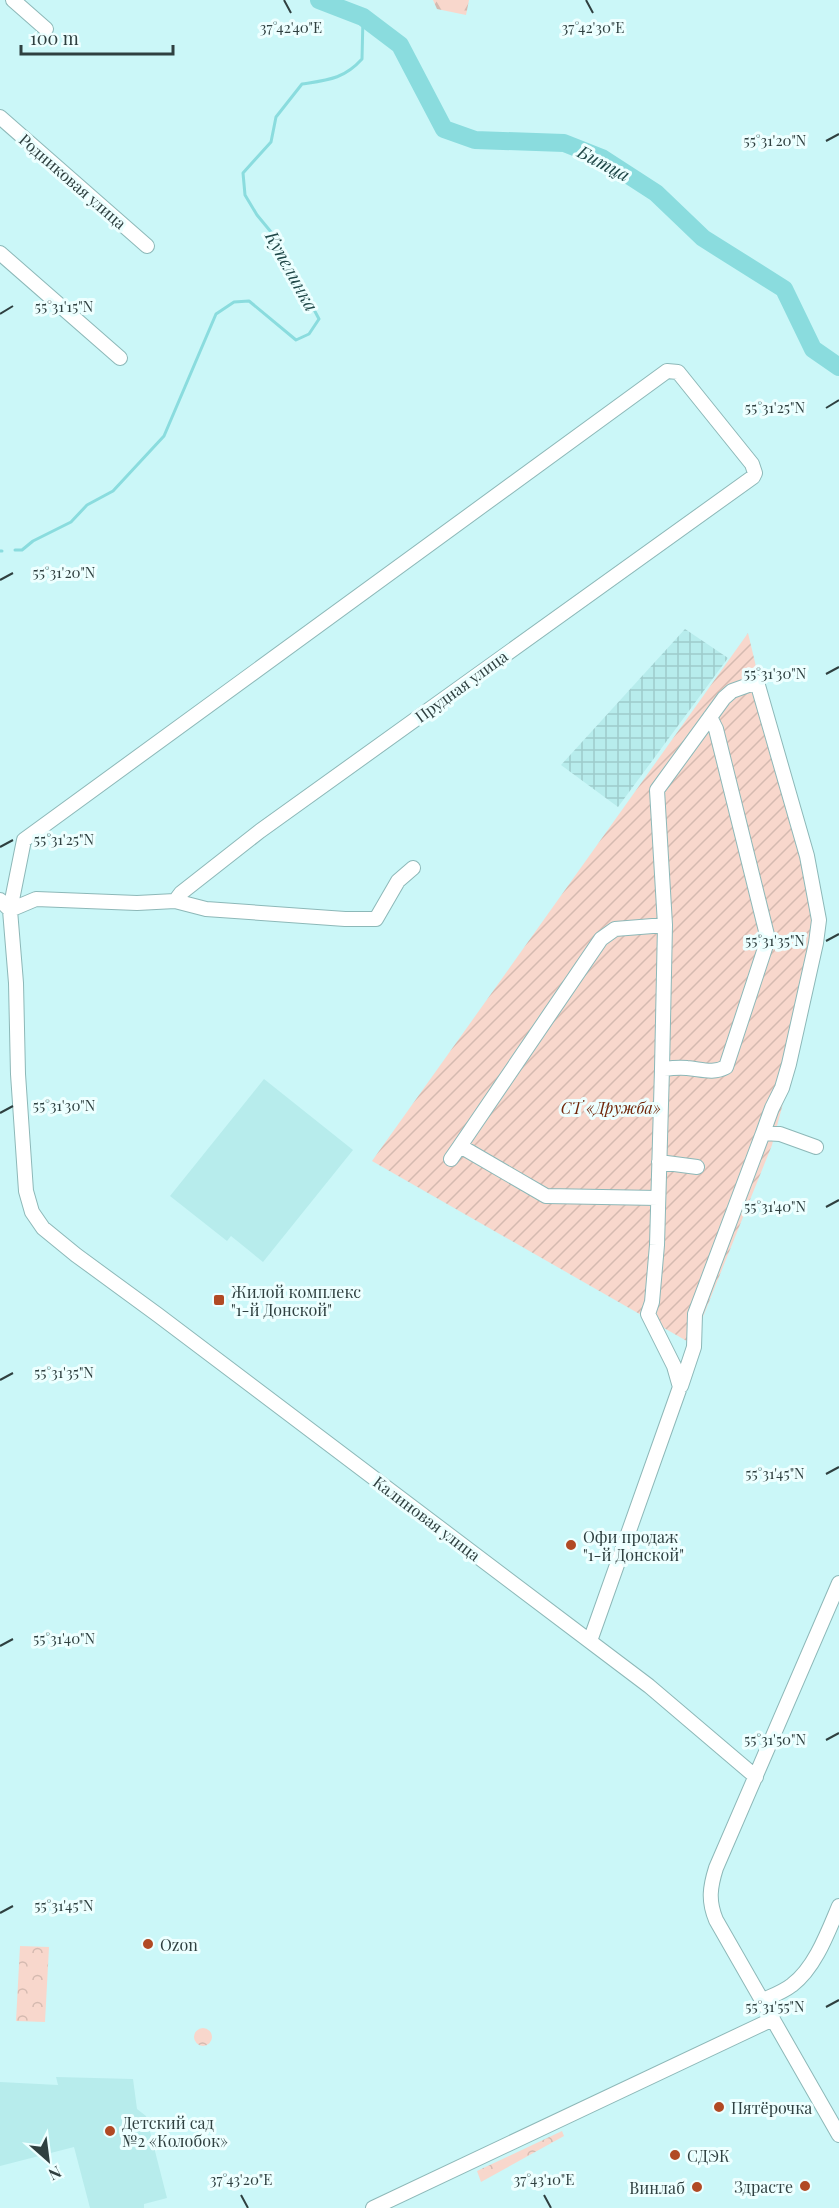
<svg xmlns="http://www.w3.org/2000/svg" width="839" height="2208" font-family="'Playfair Display',serif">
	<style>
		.built { fill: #b7ecec }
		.industrial { fill: url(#industrial-grid) }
		.forest { fill: url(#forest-firs) }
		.park { fill: url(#park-crowns) }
		.garden { fill: url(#garden-furrows) }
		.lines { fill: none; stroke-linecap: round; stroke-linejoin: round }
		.stream { stroke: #8adcde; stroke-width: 3 }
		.river { stroke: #8adcde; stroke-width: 18 }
		.minor-casing { stroke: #8db8b8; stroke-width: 16 }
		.minor { stroke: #fff; stroke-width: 14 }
		.ticks { fill: none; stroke: #2f4040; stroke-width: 2 }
		.poi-dot { fill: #b14a24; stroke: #edffff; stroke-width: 2 }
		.labels { text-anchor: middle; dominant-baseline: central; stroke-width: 6; stroke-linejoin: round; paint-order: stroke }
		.street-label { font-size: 16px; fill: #2f4040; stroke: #edffff }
		.park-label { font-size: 16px; font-style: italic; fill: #71270a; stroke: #edffff }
		.poi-label { font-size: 16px; fill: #2f4040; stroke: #edffff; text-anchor: start }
		.water-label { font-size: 18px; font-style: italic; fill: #204848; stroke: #edffff }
		.ticks-label { font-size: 15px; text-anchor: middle; fill: #2f4040; stroke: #edffff; stroke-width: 6; stroke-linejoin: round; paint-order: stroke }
	</style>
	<defs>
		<pattern id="industrial-grid" width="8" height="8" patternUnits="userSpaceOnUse" patternTransform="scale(1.5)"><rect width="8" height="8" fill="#b7ecec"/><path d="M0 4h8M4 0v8" fill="none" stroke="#9ecbcb"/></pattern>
		<pattern id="forest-firs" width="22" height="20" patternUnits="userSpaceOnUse" patternTransform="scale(1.5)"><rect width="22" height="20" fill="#f8d7cc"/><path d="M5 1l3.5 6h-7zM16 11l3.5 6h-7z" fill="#d5bab0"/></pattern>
		<pattern id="park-crowns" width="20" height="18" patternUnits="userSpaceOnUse" patternTransform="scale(1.5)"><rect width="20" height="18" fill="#f8d7cc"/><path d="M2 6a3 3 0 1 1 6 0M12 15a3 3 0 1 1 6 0" fill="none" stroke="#d5bab0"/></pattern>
		<pattern id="garden-furrows" width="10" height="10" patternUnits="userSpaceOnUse" patternTransform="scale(1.5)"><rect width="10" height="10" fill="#f8d7cc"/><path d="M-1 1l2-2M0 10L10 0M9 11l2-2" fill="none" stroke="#d5bab0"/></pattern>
	</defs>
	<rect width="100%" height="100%" fill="#cbf7f8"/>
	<!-- built -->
	<path class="built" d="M 264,1079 L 353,1150 L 263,1262 L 231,1236 L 227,1241 L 170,1196 Z
		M 56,2077 L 133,2079 L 137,2109 L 146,2116 L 167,2198 L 144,2204 L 144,2208 L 90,2208 L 74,2147 L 0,2166 L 0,2082 L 58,2085 Z"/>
	<!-- industrial -->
	<path class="industrial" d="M 685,629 L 728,658 L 618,807 L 561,765 Z"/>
	<!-- forest -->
	<path class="forest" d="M 433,0 L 469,0 L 466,15 L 437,9 Z"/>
	<!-- park -->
	<path class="park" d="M 20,1946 L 49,1947 L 45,2022 L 16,2021 Z
		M194 2037a9 9 0 1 1 18 0a9 9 0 1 1-18 0Z
		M 562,2131 L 564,2136 L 481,2182 L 477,2171 Z"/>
	<!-- garden -->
	<path class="garden" d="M 748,633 L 816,918 L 796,1054 L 772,1145 L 692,1344 L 372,1161 Z"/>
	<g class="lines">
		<!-- stream -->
		<path class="stream" d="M 15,550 L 22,550 L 33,541 L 71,522 L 87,505 L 113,491 L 164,436 L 216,314 L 234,302 L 249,301 L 296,340 L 309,334 L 319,319 L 276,238 L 257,215 L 245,195 L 243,173 L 271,142 L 276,117 L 302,84 C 328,80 344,79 362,59 L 363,17
			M 0,551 L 2,551"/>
		<!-- river -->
		<path class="river" d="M 319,0 L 363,17 L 400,45 L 444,129 L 475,140 L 564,143 L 602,158 L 656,193 L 703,238 L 784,289 L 813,349 L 839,367"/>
		<defs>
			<path id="minor" d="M 13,0 L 46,29
				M 0,117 L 147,246
				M 0,253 L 120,358
				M 0,900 L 10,910 L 16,983 L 18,1074 L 26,1191 L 32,1212 L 43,1228 L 76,1255 L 158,1315 L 649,1686 L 756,1777
				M 10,910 L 24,840 L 667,371 L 678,372 L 752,464 L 755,473 L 753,477 L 260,831 L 181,893 L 175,901
				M 10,910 L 36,899 L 137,903 L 175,901 L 206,909 L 345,919 L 376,919 L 398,881 L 413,868
				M 662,1069 C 671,1068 679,1067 687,1068 C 701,1069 713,1074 726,1067 L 768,939 L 716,729 L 710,717
				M 460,1146 L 601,939 L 615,929 L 665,925
				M 451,1159 L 460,1146 L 546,1196 L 658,1198
				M 659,1162 L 697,1167
				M 681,1386 L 694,1347 L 695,1314 L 763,1133
				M 839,1583 L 716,1868 C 710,1887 708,1901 716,1920 L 839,2135
				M 590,1641 L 680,1387 L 674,1366 L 648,1314 L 652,1302 L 657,1245 L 662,1069 L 665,925 L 657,790 L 724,698 L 732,691 L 757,682 L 807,856 L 819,920 L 816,943 L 789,1064 L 782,1088 L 772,1108 L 763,1133 L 780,1134 L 816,1147
				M 763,2000 C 772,1996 783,1992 792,1985 C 815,1968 828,1932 839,1906
				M 373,2208 L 773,2019"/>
		</defs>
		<!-- minor casing -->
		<use href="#minor" class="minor-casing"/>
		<!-- minor -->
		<use href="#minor" class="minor"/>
	</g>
	<!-- ticks -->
	<path class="ticks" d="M 284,0 L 291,13M 586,0 L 593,13M 826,141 L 839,134M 0,314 L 13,306M 826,408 L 839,400M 0,580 L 13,573M 826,674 L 839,667M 0,847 L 13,840M 826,941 L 839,934M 0,1113 L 13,1106M 826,1207 L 839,1200M 0,1380 L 13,1373M 826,1474 L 839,1467M 0,1646 L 13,1639M 826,1740 L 839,1733M 0,1913 L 13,1906M 826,2007 L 839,2000M 241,2195 L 248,2208M 544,2195 L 551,2208"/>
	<!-- markers -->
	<g class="poi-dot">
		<rect x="213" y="1294" width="12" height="12" rx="3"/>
		<circle cx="571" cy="1545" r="6"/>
		<circle cx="148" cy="1944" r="6"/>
		<circle cx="719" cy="2107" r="6"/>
		<circle cx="110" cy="2131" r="6"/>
		<circle cx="675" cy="2155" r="6"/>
		<circle cx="805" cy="2186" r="6"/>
		<circle cx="697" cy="2187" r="6"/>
	</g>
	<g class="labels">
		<!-- street labels -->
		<g class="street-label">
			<text transform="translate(73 181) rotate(41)">Родниковая улица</text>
			<text transform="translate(461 686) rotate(-36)">Прудная улица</text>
			<text transform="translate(427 1518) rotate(37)">Калиновая улица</text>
		</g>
		<!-- park labels -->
		<g class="park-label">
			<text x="611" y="1107">СТ «Дружба»</text>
		</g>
		<!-- poi labels -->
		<g class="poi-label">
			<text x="231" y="1291">Жилой комплекс<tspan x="231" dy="18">"1-й Донской"</tspan></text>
			<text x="583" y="1536">Офи продаж<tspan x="583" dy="18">"1-й Донской"</tspan></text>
			<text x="160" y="1944">Ozon</text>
			<text x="731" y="2107">Пятёрочка</text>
			<text x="122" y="2122">Детский сад<tspan x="122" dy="18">№2 «Колобок»</tspan></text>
			<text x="687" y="2155">СДЭК</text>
			<text x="793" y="2186" text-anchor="end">Здрасте</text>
			<text x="685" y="2187" text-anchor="end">Винлаб</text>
		</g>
		<!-- water labels -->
		<g class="water-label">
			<text transform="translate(604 163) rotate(28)">Битца</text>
			<text transform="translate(292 271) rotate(61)">Купелинка</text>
		</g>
	</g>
	<g class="ticks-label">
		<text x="291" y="33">37°42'40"E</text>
		<text x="593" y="33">37°42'30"E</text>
		<text x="775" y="146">55°31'20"N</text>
		<text x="64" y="312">55°31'15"N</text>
		<text x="775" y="413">55°31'25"N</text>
		<text x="64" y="578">55°31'20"N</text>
		<text x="775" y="679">55°31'30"N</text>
		<text x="64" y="845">55°31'25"N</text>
		<text x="775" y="946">55°31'35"N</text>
		<text x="64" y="1111">55°31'30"N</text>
		<text x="775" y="1212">55°31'40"N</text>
		<text x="64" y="1378">55°31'35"N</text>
		<text x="775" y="1479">55°31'45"N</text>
		<text x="64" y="1644">55°31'40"N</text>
		<text x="775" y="1745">55°31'50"N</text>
		<text x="64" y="1911">55°31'45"N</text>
		<text x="775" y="2012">55°31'55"N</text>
		<text x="241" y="2185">37°43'20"E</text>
		<text x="544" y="2185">37°43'10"E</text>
	</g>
	<!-- north arrow -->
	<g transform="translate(48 2160) rotate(152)" stroke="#edffff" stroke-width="4.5" paint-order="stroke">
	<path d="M0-4.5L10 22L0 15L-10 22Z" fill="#2f4040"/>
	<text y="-9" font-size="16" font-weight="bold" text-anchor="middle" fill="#2f4040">N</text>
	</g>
	<!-- scale -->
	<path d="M21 45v9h152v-9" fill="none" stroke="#2f4040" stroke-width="3"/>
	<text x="30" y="45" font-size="18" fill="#2f4040" stroke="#edffff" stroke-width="4.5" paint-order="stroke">100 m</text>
</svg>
